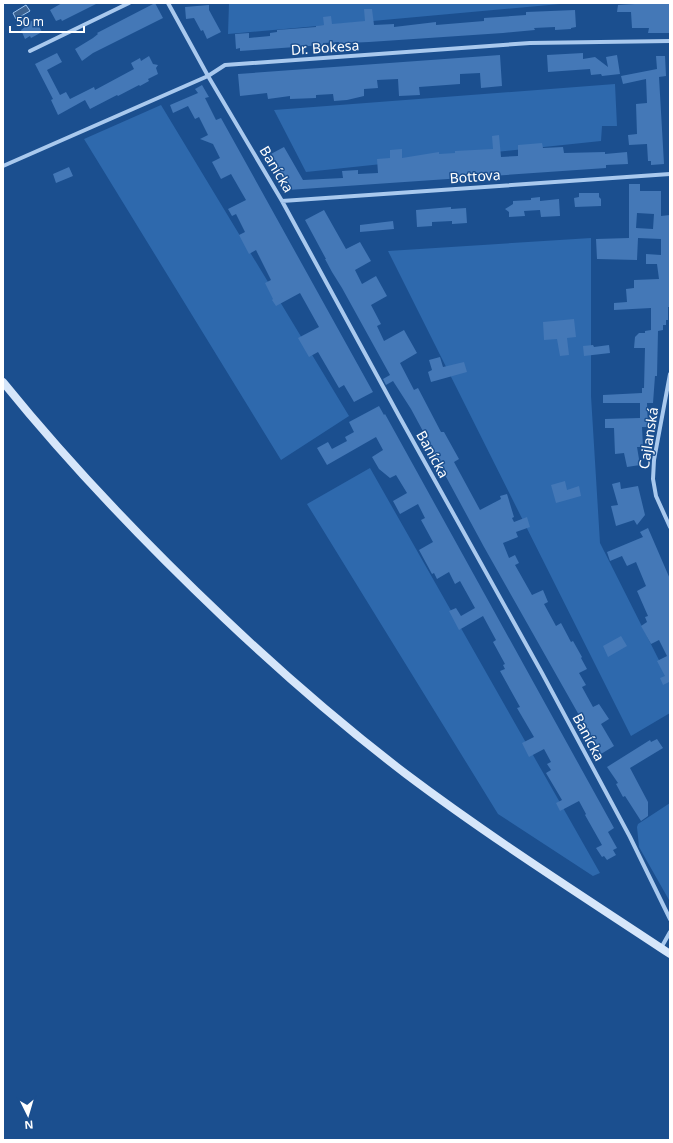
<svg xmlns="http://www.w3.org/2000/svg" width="673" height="1143" font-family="'Noto Sans',sans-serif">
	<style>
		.green { fill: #2e69ad }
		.water { fill: #3c6290; stroke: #9cc4f0 }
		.building { fill: #4478b7; fill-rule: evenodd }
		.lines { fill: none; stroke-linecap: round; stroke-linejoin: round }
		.minor { stroke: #a9c9ee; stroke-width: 4 }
		.secondary { stroke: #d6e6fa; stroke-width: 8 }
		.labels { text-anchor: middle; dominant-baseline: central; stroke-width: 3; stroke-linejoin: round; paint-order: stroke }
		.street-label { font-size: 14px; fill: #fff; stroke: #1b4f8f }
	</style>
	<rect width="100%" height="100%" fill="#1b4f8f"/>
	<!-- green -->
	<path class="green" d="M 229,3 L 571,3 L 228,34 Z
		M 615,84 L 617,126 L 602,126 L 601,141 L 306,172 L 274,110 Z
		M 161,105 L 349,416 L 281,460 L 84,139 Z
		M 591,238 L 591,396 L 600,543 L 670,682 L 670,713 L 631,736 L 388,251 Z
		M 370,468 L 600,873 L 593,876 L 498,814 L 307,504 Z
		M 670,803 L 670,899 L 669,900 L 639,847 L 637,827 L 638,824 Z"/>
	<!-- water -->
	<path class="water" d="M 26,5 L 30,11 L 16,19 L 13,13 Z"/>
	<!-- building -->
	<path class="building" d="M 62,3 L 98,3 L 62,21 L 61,19 L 56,21 L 50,10 Z
		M 155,3 L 163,18 L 93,53 L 82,61 L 75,49 L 93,38 L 98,34 L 97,33 Z
		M 651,3 L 670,3 L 670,33 L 648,33 L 649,28 L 632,28 L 631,12 L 617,12 L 618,5 Z
		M 209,5 L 209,10 L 221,32 L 207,39 L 203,30 L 201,31 L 194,18 L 186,19 L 185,7 Z
		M 364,9 L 372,9 L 374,25 L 394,24 L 394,27 L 436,22 L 436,25 L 484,21 L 484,18 L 526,15 L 526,12 L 575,10 L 576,27 L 571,28 L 571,29 L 555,30 L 555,27 L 534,28 L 535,30 L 503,33 L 369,42 L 346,43 L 339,43 L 339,42 L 323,43 L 323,45 L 254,50 L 240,51 L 240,48 L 236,49 L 235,34 L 249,33 L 249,38 L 270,36 L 270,33 L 277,32 L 277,30 L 316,27 L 316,26 L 324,25 L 323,17 L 331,16 L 332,24 L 365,21 Z
		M 36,20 L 42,32 L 31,38 L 30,36 L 25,39 L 21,30 L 25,27 L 24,26 L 28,22 Z
		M 57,53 L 62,62 L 47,70 L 60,95 L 66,92 L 70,99 L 94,87 L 95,90 L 134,69 L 131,63 L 140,58 L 141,61 L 149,56 L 153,64 L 158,65 L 156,68 L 158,74 L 148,79 L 149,81 L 140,86 L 139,85 L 118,96 L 117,95 L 90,109 L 85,100 L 58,115 L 51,100 L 53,99 L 35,64 Z
		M 583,53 L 583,59 L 595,57 L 608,67 L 606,57 L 617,55 L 620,74 L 602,76 L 601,74 L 591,75 L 590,69 L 548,72 L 547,55 Z
		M 500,55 L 502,86 L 481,88 L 480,73 L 460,74 L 460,84 L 419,87 L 420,95 L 399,96 L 398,79 L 377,80 L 378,88 L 364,89 L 364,96 L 347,100 L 334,101 L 333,94 L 316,95 L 316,98 L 290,99 L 290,96 L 268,99 L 267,93 L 240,96 L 238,74 Z
		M 656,56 L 665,56 L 666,76 L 659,77 L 664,164 L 651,165 L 651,161 L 648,161 L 647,144 L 629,145 L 628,135 L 637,134 L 636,104 L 647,103 L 646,79 L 623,84 L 621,76 L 657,69 Z
		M 202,85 L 209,97 L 205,98 L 216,120 L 221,118 L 373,392 L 354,402 L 344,385 L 339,388 L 318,352 L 309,357 L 298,338 L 319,327 L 300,293 L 276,306 L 272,300 L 273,299 L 265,283 L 271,280 L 256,250 L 249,254 L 239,235 L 245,232 L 236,214 L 232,216 L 228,209 L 246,200 L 231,174 L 221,179 L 212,162 L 220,158 L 213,144 L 200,139 L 208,135 L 199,117 L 195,119 L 188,106 L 173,113 L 170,105 L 198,93 L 195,89 Z
		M 499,135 L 501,157 L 518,156 L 518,145 L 542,143 L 543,148 L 563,147 L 564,153 L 605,152 L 605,154 L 627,152 L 628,164 L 606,165 L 606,168 L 288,190 L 269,155 L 284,147 L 303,180 L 343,178 L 342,171 L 358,170 L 358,174 L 378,173 L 377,159 L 390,158 L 390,150 L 402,149 L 402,158 L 439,152 L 439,154 L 455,153 L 455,151 L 493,149 L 492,136 Z
		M 69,167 L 73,176 L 56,183 L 53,174 Z
		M 629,184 L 640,184 L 640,191 L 661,191 L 661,216 L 670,215 L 670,307 L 668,307 L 668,320 L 666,320 L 666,325 L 663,325 L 663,330 L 658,331 L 657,376 L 655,376 L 653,403 L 647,403 L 648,427 L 642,427 L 643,447 L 637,447 L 640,465 L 627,467 L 624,453 L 615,454 L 614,428 L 605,428 L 605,419 L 640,418 L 640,403 L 603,403 L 603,395 L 642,393 L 642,388 L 644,388 L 645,348 L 634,348 L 635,337 L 639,333 L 645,333 L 645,331 L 651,330 L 651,308 L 614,310 L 614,303 L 627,302 L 626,289 L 634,288 L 634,280 L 659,279 L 657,264 L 646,264 L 646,254 L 661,255 L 661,239 L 638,238 L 637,260 L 597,259 L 596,239 L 629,238 ZM 637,213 L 654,214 L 653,229 L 636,228 Z
		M 579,193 L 599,193 L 599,197 L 601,199 L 601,206 L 575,207 L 574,198 L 579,197 Z
		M 540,197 L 540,201 L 559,199 L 560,216 L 541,217 L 540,210 L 524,211 L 525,216 L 509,217 L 509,212 L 505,209 L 513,204 L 513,201 L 531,200 L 531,198 Z
		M 451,207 L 451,209 L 466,208 L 467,223 L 452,224 L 452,221 L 432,222 L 432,226 L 417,227 L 416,210 Z
		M 324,210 L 346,249 L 360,242 L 371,261 L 355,270 L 362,284 L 376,276 L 387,296 L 371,305 L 381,324 L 377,326 L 384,341 L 404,330 L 417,353 L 400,363 L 414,390 L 418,388 L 441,432 L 444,432 L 459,459 L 454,462 L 480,510 L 501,499 L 500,496 L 507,494 L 514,517 L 512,518 L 514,522 L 527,517 L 530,527 L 516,532 L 518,537 L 503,543 L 509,558 L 515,555 L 519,563 L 515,565 L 532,595 L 543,590 L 548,602 L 544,604 L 556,626 L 561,623 L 571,642 L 573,641 L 582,657 L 581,658 L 587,669 L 579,673 L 586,685 L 582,687 L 593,707 L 599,704 L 609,719 L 601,724 L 614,746 L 601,754 L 484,547 L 424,436 L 425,435 L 411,409 L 393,381 L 386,385 L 383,379 L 390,375 L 342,288 L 332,272 L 325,259 L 326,259 L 305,220 Z
		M 393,221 L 394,229 L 360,232 L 360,225 Z
		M 574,319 L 576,337 L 567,338 L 569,355 L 560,356 L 557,339 L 544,340 L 543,322 Z
		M 593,345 L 594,347 L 609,345 L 610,353 L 584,356 L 583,346 Z
		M 440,357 L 443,367 L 464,362 L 467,372 L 431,382 L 428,372 L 432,370 L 429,360 Z
		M 379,406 L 384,415 L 385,414 L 614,828 L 608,832 L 617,848 L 613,850 L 616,855 L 607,860 L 604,856 L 602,857 L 596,848 L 602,845 L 585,815 L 586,814 L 579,801 L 560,811 L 556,803 L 562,800 L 546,773 L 551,770 L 547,764 L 551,762 L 544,749 L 529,757 L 522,743 L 534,737 L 517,708 L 520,707 L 500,671 L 505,669 L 503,665 L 505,664 L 493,642 L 496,640 L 483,616 L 459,630 L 449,611 L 456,608 L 461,616 L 475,608 L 460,581 L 455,584 L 449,572 L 437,579 L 434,573 L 432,574 L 419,550 L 433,542 L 421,520 L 425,518 L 418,504 L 400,514 L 393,501 L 407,493 L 396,475 L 390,478 L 379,469 L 372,457 L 383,450 L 376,437 L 327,465 L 317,448 L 328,442 L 332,449 L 347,441 L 345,437 L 354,432 L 349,422 Z
		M 565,481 L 567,490 L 579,486 L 581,496 L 556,503 L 551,485 Z
		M 620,482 L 621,489 L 638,486 L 645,515 L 637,525 L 634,520 L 616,526 L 611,506 L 618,505 L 612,484 Z
		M 648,528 L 670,579 L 670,685 L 669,682 L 663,685 L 660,678 L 665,676 L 657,661 L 667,656 L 659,640 L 651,644 L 641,626 L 647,622 L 645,617 L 648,616 L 637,591 L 646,586 L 636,562 L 627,566 L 622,556 L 610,561 L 607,552 L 643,537 L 640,532 Z
		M 621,636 L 627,646 L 608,657 L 603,646 Z
		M 657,739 L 663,748 L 630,768 L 648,802 L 648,816 L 641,821 L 625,796 L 623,797 L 616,784 L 618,783 L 607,767 L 650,740 L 651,742 Z"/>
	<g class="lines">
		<!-- minor -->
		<path class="minor" d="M 168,3 L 208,76 L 282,201 L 399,416 L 542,673 L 630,837 L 670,919
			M 30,51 L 129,3
			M 3,166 L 208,76 L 225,65 L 530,43 L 670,41
			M 282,201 L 670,174
			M 670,374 L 654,460 L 653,479 L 656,496 L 670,527
			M 661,948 L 670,932"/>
		<!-- secondary -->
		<path class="secondary" d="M 3,382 C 71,466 146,544 224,618 C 282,673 343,726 406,774 C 491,838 581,895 670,954"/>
	</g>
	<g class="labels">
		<!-- street labels -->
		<g class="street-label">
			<text transform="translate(325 47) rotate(-4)">Dr. Bokesa</text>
			<text transform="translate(277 169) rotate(59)">Banícka</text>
			<text transform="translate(475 176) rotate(-4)">Bottova</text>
			<text transform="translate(648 438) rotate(-81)">Cajlanská</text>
			<text transform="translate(433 454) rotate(61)">Banícka</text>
			<text transform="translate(589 737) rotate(62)">Banícka</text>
		</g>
	</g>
	<!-- border -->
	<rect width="673" height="1143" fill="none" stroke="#ffffff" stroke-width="8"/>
	<!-- north arrow -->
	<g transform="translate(28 1115) rotate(175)" stroke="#1b4f8f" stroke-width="3" paint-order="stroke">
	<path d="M0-3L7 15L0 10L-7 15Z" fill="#ffffff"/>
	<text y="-6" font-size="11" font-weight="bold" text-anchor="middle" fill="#ffffff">N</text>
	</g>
	<!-- scale -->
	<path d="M10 26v6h74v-6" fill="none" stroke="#ffffff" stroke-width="2"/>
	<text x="16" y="26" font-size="12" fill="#ffffff" stroke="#1b4f8f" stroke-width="3" paint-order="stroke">50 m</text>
</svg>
